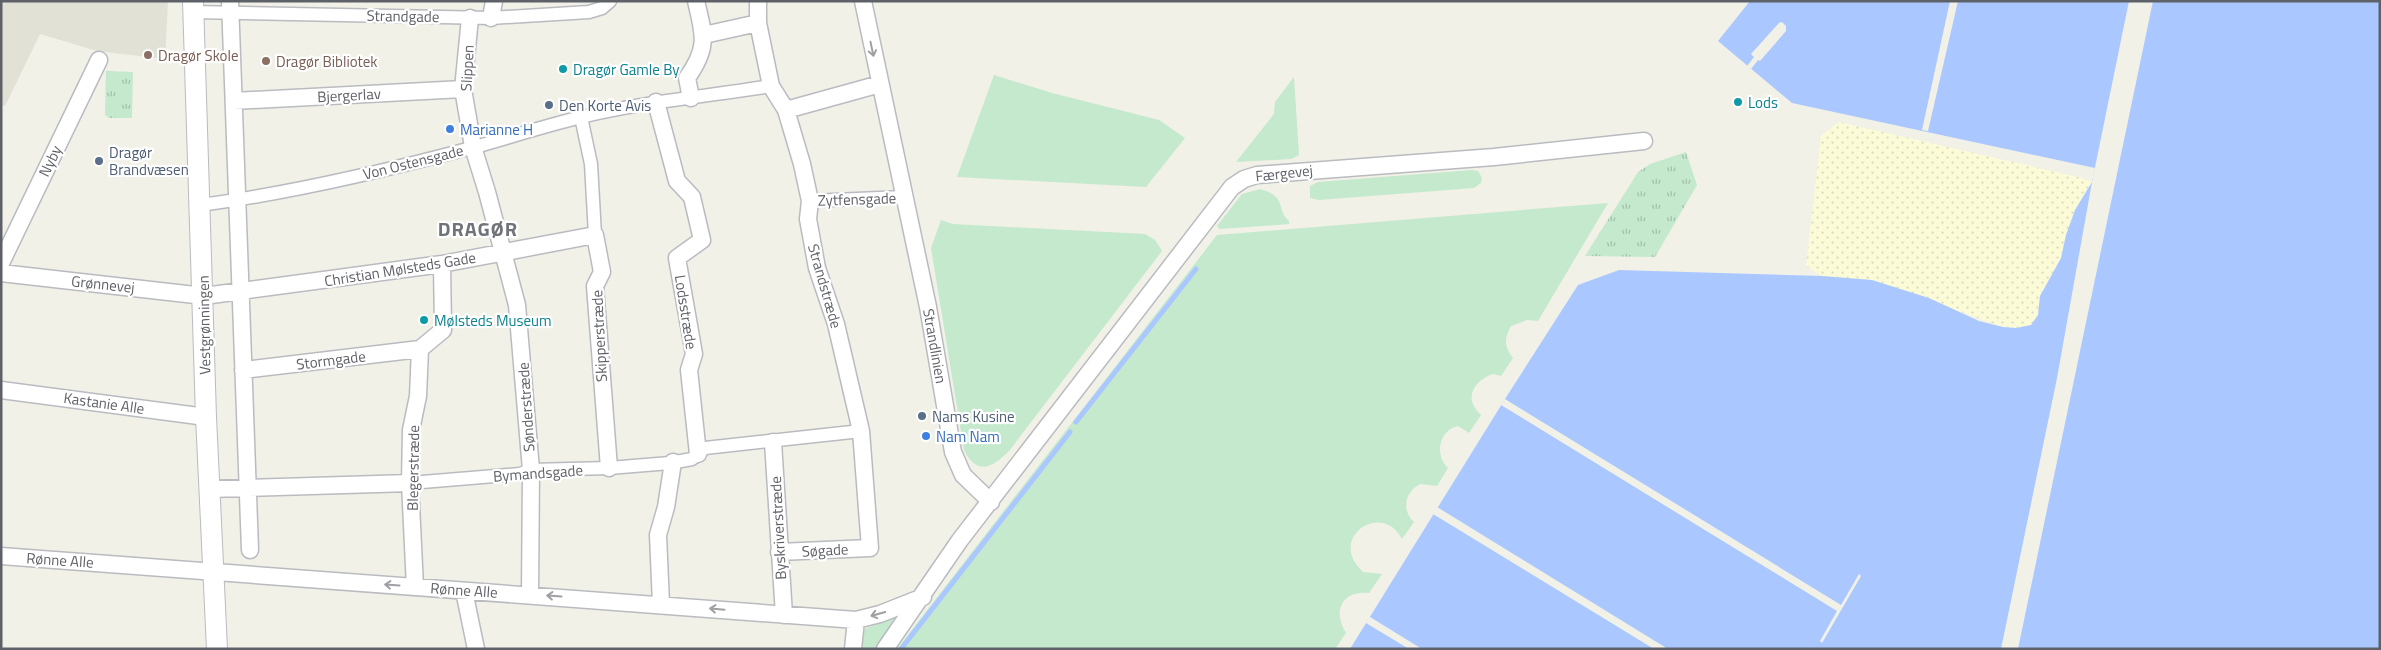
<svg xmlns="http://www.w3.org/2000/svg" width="2381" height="650" font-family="'Titillium Web',sans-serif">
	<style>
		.education { fill: #e1e1d5 }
		.green { fill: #c4e9cc }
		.sand { fill: url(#sand-dots) }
		.park { fill: url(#park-tufts) }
		.water { fill: #aac8ff }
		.pier { fill: #f1f1e8 }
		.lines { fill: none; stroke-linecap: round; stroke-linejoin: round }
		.stream { stroke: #aac8ff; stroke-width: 5 }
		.pedestrian-casing { stroke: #babbc1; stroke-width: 15 }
		.minor-casing { stroke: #babbc1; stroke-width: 19 }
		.tertiary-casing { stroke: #babbc1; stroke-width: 22 }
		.pedestrian { stroke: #fff; stroke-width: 12 }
		.minor { stroke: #fff; stroke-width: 16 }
		.tertiary { stroke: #fff; stroke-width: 20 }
		.oneway { stroke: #9fa0a4 }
		.education-dot { fill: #8d6e63; stroke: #fff; stroke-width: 2 }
		.culture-dot { fill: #0f9aa8; stroke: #fff; stroke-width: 2 }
		.service-dot { fill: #5c6f8a; stroke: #fff; stroke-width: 2 }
		.shop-dot { fill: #3f7fe0; stroke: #fff; stroke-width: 2 }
		.labels { text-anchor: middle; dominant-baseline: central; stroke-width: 4.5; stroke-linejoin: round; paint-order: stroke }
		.street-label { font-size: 15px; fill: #5f6168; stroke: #fff }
		.education-label { font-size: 15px; fill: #785e54; stroke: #fff; text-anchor: start }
		.culture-label { font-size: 15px; fill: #0d838f; stroke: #fff; text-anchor: start }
		.service-label { font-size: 15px; fill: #4e5e75; stroke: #fff; text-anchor: start }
		.shop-label { font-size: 15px; fill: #366cbe; stroke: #fff; text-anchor: start }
		.district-label { font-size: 20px; font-weight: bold; letter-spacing: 1px; fill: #70737a; stroke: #fff }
	</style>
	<defs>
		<pattern id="sand-dots" width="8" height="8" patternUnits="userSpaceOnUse" patternTransform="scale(1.25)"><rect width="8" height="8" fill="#fcfbd8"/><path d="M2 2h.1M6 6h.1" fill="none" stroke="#dadabc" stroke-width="1.8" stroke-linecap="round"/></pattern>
		<pattern id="park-tufts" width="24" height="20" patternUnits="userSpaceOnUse" patternTransform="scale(1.25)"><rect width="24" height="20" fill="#c4e9cc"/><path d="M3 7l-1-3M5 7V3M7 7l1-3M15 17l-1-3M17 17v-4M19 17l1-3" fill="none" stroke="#a2c0a9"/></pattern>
	</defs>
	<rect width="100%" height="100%" fill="#f1f1e8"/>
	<!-- education -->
	<path class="education" d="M 1,1 L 168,1 L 165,59 L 97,51 L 40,34 L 5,106 L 1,105 Z"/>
	<!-- green -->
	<path class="green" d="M 994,75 L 1052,93 L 1159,120 L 1185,138 L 1146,187 L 957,177 Z
		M 1294,77 L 1299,155 L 1291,159 L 1236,162 L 1274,114 L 1275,102 Z
		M 1472,170 L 1478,171 L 1482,178 L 1481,183 L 1474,188 L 1319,200 L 1310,198 L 1310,186 L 1318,182 Z
		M 1260,189 C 1288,197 1275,208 1289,221 L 1289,224 L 1220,229 L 1217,226 L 1242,194 Z
		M 1608,203 L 1538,321 L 1527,320 L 1511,326 C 1504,339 1504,346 1513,358 L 1501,376 L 1493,374 C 1473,381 1463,399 1481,415 L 1469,433 L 1458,426 C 1439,430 1434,455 1448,468 L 1437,486 L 1420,484 C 1405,492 1401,510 1414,522 L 1402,539 C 1382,500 1326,538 1363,572 L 1382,574 L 1369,593 C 1342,590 1332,611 1346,633 L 1335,649 L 897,649 L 1217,235 Z
		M 941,220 L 953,224 L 1145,234 L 1155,240 L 1162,251 L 1009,451 C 992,468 977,476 964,450 L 931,248 Z
		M 897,617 L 878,649 L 857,649 L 861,630 Z"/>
	<!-- sand -->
	<path class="sand" d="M 1839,122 L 2078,177 L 2092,182 L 2075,210 L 2066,235 L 2061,258 L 2040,296 L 2038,315 L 2031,325 L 2016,328 L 2003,327 L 1872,280 L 1822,276 L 1806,266 L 1821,136 Z"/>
	<!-- park -->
	<path class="park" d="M 106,71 L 133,72 L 132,118 L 109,118 L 105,115 Z
		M 1686,152 L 1697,185 L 1655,257 L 1585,256 L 1638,172 L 1650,164 Z"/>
	<!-- water -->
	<path class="water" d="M 1750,1 L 2380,1 L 2380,649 L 1350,649 L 1505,399 L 1578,285 L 1619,270 L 1822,276 L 1872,280 L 1929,298 L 1979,321 L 2003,327 L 2016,328 L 2031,325 L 2038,315 L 2040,296 L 2061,258 L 2066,235 L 2075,210 L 2092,182 L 2095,168 L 1792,103 L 1718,41 Z"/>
	<!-- pier -->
	<path class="pier" d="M 1950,1 L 1958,1 L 1928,131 L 1922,130 Z
		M 2129,1 L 2153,1 L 2018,649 L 2001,649 L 2057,378 L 2092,182 Z
		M 1782,22 L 1786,26 L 1786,31 L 1760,61 L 1758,60 L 1751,69 L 1747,66 L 1754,57 L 1751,54 L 1779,23 Z
		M 1505,399 L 1841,605 L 1859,574 L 1861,576 L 1822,643 L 1820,641 L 1837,611 L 1501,405 Z
		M 1437,507 L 1668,649 L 1654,649 L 1433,514 Z
		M 1369,617 L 1370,617 L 1422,649 L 1409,649 L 1366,623 Z"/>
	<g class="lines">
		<!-- stream -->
		<path class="stream" d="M 1076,422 L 1196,269
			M 901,649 L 1070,432"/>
		<defs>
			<path id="pedestrian" d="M 193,12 L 491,18 L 589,12 L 602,8 L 610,1
				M 581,117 L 591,164 L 595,235
				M 810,201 L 903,197
				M 200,205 C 293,193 385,171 475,147 C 510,137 545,126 581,117 C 643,102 708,96 771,86
				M 410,483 L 520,474 L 531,470 L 609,468 L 670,463 L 692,459 L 705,448 L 861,431"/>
			<path id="minor" d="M 230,1 L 250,550
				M 758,1 L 758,23 L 771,86 L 786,110 L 802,164 L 810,201 L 808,219 L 817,268 L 836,324 L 861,431 L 870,548 L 779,552
				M 863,1 L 928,307 L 953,452 L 963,475 L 991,502
				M 470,18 L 463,89 L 473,147 L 487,192 L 517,305 L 531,470 L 530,595
				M 491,18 L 494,1
				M 704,35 L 758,23
				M 691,98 L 687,78 C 709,47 704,35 696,1
				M 234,101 L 463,89
				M 656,102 L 677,181 L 692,197 L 702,240 L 677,258 L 694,354 L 689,370 L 698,454
				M 786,110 L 880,84
				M 1,263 L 99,60
				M 1,273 L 204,296 L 442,264 L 595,235 L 602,272 L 595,286 L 609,468
				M 420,349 L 443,330 L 442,264
				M 243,370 L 420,349
				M 1,390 L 206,417
				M 773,442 L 784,615
				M 210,489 L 410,483
				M 1,556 L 856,620 L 880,614 L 923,597
				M 415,587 L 410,483 L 411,430 L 418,396 L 420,349
				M 464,591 L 476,649
				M 661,604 L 658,535 L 666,507 L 673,462
				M 853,649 L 856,620
				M 885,649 L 960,540 L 1232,187 L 1244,179 L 1257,175 L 1494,157 L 1644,141"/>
			<path id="tertiary" d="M 193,1 L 206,417 L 217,649"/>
		</defs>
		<!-- pedestrian casing -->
		<use href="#pedestrian" class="pedestrian-casing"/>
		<!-- minor casing -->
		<use href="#minor" class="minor-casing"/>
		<!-- tertiary casing -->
		<use href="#tertiary" class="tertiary-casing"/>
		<!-- pedestrian -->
		<use href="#pedestrian" class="pedestrian"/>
		<!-- minor -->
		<use href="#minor" class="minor"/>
		<!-- tertiary -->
		<use href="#tertiary" class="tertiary"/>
	</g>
	<!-- one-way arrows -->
	<defs><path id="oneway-shaft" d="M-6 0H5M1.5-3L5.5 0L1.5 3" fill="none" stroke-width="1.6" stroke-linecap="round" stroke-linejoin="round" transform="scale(1.25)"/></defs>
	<g class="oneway">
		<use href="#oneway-shaft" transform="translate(872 49) rotate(78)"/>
		<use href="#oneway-shaft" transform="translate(392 585) rotate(-176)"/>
		<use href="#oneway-shaft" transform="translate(554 596) rotate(-176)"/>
		<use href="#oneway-shaft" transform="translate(717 609) rotate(-175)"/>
		<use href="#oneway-shaft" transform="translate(878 614) rotate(164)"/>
	</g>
	<!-- markers -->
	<g class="education-dot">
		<circle cx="148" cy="55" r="5"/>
		<circle cx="266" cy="61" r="5"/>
	</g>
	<g class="culture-dot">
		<circle cx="563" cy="69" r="5"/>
		<circle cx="1738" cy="102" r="5"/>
		<circle cx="424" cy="320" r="5"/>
	</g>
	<g class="service-dot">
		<circle cx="549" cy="105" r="5"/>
		<circle cx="99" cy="161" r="5"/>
		<circle cx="922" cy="416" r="5"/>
	</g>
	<g class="shop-dot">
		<circle cx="450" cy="129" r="5"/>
		<circle cx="926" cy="436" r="5"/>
	</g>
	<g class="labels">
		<!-- street labels -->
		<g class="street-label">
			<text transform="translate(403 16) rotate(1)">Strandgade</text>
			<text transform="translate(467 68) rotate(-87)">Slippen</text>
			<text transform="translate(349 95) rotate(-3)">Bjergerlav</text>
			<text transform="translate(50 161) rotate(-64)">Nyby</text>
			<text transform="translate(413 162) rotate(-14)">Von Ostensgade</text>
			<text transform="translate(1284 173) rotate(-6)">Færgevej</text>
			<text transform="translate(857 199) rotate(-2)">Zytfensgade</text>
			<text transform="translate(400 269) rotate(-9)">Christian Mølsteds Gade</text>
			<text transform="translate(103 284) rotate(6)">Grønnevej</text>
			<text transform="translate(825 286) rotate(74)">Strandstræde</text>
			<text transform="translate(686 312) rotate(81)">Lodsstræde</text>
			<text transform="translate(204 325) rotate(-91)">Vestgrønningen</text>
			<text transform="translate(599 336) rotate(-93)">Skipperstræde</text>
			<text transform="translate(935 346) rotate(80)">Strandlinien</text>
			<text transform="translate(331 360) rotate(-7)">Stormgade</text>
			<text transform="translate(104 403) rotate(8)">Kastanie Alle</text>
			<text transform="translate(526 407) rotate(-94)">Sønderstræde</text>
			<text transform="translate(413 468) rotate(-89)">Blegerstræde</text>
			<text transform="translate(538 473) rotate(-4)">Bymandsgade</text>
			<text transform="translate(778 528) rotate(-93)">Byskriverstræde</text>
			<text transform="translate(825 550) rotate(-3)">Søgade</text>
			<text transform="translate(60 560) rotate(4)">Rønne Alle</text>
			<text transform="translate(464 590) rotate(4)">Rønne Alle</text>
		</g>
		<!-- education labels -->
		<g class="education-label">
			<text x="158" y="55">Dragør Skole</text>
			<text x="276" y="61">Dragør Bibliotek</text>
		</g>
		<!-- culture labels -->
		<g class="culture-label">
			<text x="573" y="69">Dragør Gamle By</text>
			<text x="1748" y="102">Lods</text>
			<text x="434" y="320">Mølsteds Museum</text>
		</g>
		<!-- service labels -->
		<g class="service-label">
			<text x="559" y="105">Den Korte Avis</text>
			<text x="109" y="152">Dragør<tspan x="109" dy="17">Brandvæsen</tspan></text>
			<text x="932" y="416">Nams Kusine</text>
		</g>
		<!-- shop labels -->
		<g class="shop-label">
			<text x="460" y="129">Marianne H</text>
			<text x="936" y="436">Nam Nam</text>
		</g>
		<!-- district labels -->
		<g class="district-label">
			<text x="478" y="228">DRAGØR</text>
		</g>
	</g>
	<!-- border -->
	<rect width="2381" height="650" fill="none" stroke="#5f6168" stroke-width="5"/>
</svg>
